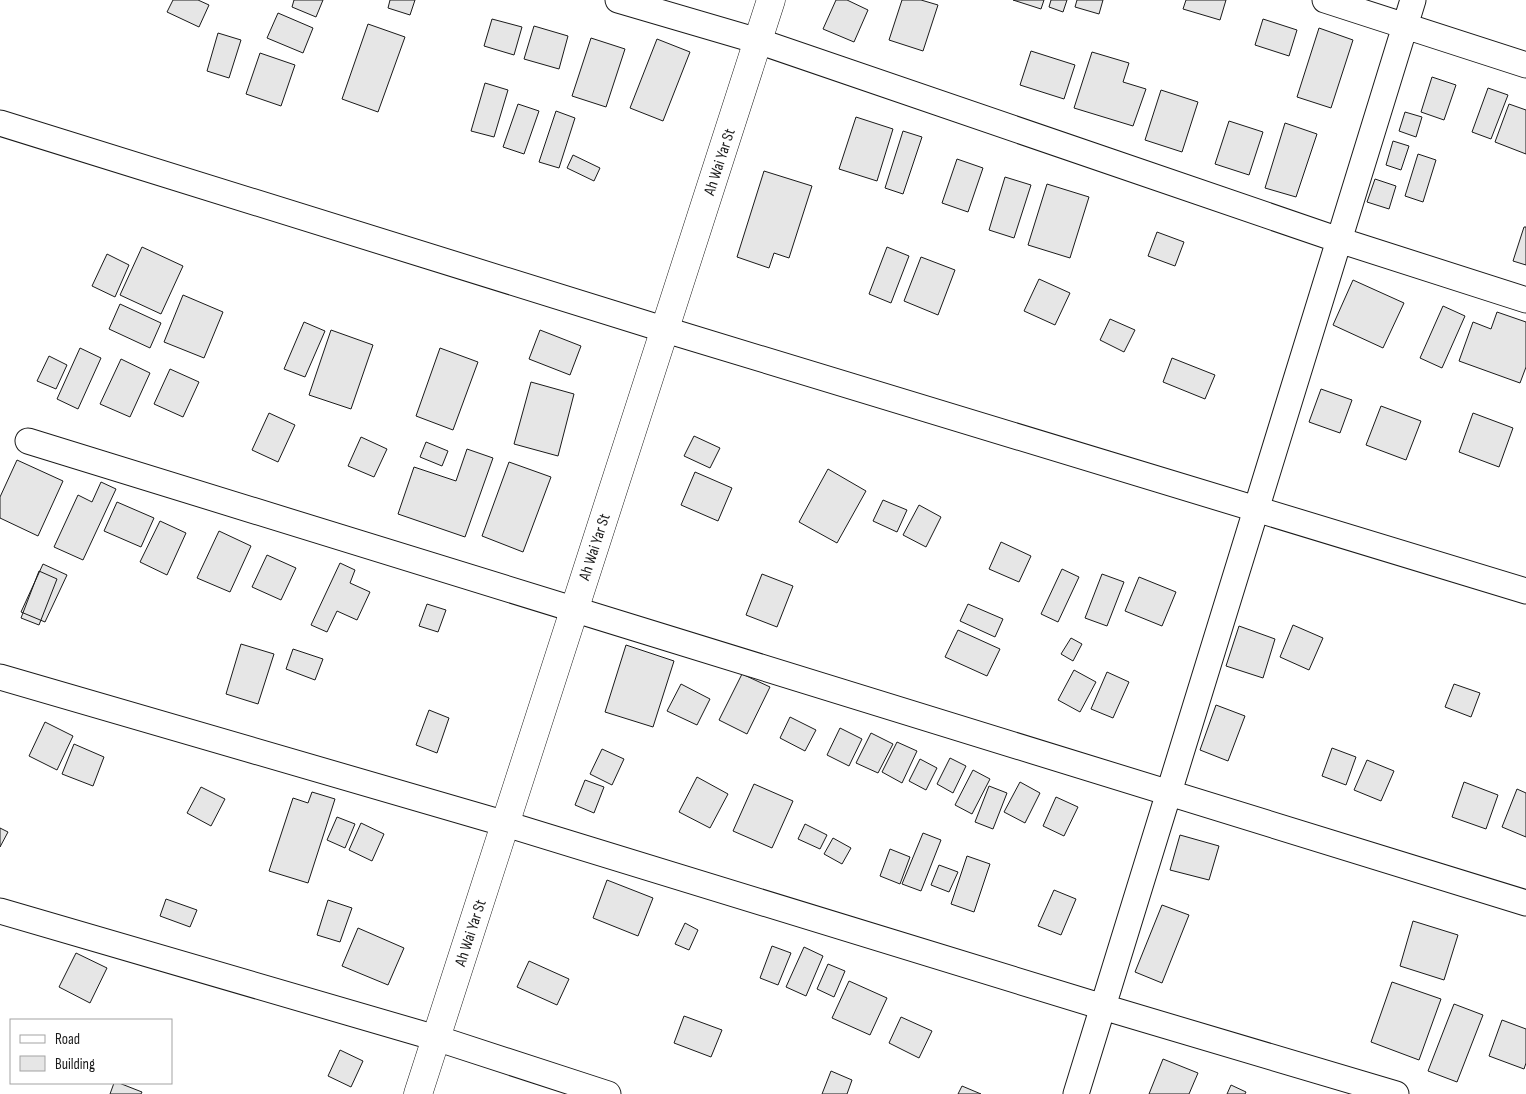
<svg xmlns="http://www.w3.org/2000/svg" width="1526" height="1094" font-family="'Sofia Sans Condensed',sans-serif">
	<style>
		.building { fill: #e6e6e6; stroke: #1a1a1a }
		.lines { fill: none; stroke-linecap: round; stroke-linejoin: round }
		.street-casing { stroke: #1a1a1a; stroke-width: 27 }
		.secondary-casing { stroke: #1a1a1a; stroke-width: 29 }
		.street { stroke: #fff; stroke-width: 25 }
		.secondary { stroke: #fff; stroke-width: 28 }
		.labels { text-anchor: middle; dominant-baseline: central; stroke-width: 4; stroke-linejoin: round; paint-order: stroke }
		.street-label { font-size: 16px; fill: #1a1a1a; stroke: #fff }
	</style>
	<rect width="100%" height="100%" fill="#fff"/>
	<!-- building -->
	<path class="building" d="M 173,0 L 198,0 L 209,5 L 199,27 L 167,12 Z
		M 294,0 L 323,0 L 316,17 L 292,7 Z
		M 390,0 L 415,0 L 410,15 L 388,8 Z
		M 836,0 L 847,0 L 868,10 L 854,42 L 823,29 Z
		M 902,0 L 921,0 L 938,5 L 923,51 L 889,40 Z
		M 1013,0 L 1044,0 L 1041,9 Z
		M 1051,0 L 1067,0 L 1063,12 L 1049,7 Z
		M 1077,0 L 1103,0 L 1099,14 L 1075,7 Z
		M 1186,0 L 1226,0 L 1220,20 L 1183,9 Z
		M 278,13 L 313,28 L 303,53 L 267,38 Z
		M 492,19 L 522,27 L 514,55 L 484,46 Z
		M 1263,19 L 1297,30 L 1289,56 L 1255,45 Z
		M 368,24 L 405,37 L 378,112 L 342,99 Z
		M 534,26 L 568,36 L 559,69 L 524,59 Z
		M 1319,28 L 1353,40 L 1331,108 L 1297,97 Z
		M 218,33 L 241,40 L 229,78 L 207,71 Z
		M 591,38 L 625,49 L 606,107 L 572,96 Z
		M 657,39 L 690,52 L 663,121 L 630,108 Z
		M 1031,51 L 1075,65 L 1064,99 L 1020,85 Z
		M 1092,52 L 1129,63 L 1123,82 L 1146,89 L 1133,126 L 1074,108 Z
		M 260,53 L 295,65 L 281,106 L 246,94 Z
		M 1432,77 L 1456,85 L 1444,120 L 1421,112 Z
		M 485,83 L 508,90 L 494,137 L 471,131 Z
		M 1488,88 L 1508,95 L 1491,139 L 1472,132 Z
		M 1161,90 L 1198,102 L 1182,152 L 1145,140 Z
		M 518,104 L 539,111 L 524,154 L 503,147 Z
		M 1509,104 L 1526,110 L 1526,154 L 1495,142 Z
		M 556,111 L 575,118 L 559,168 L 539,162 Z
		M 1405,112 L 1422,117 L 1416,137 L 1399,131 Z
		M 856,117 L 893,129 L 877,181 L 839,169 Z
		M 1229,121 L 1263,132 L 1249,175 L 1215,164 Z
		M 1285,123 L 1317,134 L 1296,197 L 1265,188 Z
		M 903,131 L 922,137 L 903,194 L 885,188 Z
		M 1393,141 L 1409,146 L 1401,170 L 1386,165 Z
		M 1418,154 L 1436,160 L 1423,202 L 1405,196 Z
		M 573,155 L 600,168 L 594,181 L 567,168 Z
		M 957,159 L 983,168 L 968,212 L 942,203 Z
		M 764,171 L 812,186 L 789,258 L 774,253 L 769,268 L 737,257 Z
		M 1005,177 L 1031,185 L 1014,238 L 989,230 Z
		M 1375,179 L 1396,186 L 1389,209 L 1367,202 Z
		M 1047,184 L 1089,197 L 1070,258 L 1028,245 Z
		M 1524,227 L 1526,227 L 1526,265 L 1513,261 Z
		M 1157,232 L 1184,242 L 1175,266 L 1148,256 Z
		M 142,247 L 183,266 L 161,314 L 120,295 Z
		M 887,247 L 909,256 L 891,303 L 869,294 Z
		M 107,254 L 129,265 L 115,297 L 92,286 Z
		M 921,257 L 955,270 L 938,315 L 904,301 Z
		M 1039,279 L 1070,293 L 1055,325 L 1024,311 Z
		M 1353,280 L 1404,303 L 1383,348 L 1333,325 Z
		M 183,295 L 223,312 L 204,358 L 164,342 Z
		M 120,304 L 161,323 L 150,348 L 109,329 Z
		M 1443,306 L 1465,316 L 1442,368 L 1420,358 Z
		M 1497,312 L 1526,322 L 1526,367 L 1520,383 L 1459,361 L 1473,322 L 1491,329 Z
		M 1110,319 L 1135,330 L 1124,352 L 1100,340 Z
		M 304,322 L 325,331 L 305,377 L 284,369 Z
		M 331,330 L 373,345 L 351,409 L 309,395 Z
		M 540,330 L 581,346 L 570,375 L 529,359 Z
		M 80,348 L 101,358 L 78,409 L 57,399 Z
		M 440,348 L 478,362 L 453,430 L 416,416 Z
		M 49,356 L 67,365 L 56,389 L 37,381 Z
		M 1172,358 L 1215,375 L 1205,399 L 1163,382 Z
		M 121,359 L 150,373 L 130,417 L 100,404 Z
		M 170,369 L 199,382 L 183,417 L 154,404 Z
		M 531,382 L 574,394 L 558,456 L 514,444 Z
		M 1321,389 L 1352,400 L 1340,433 L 1309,422 Z
		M 1381,406 L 1421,421 L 1406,460 L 1366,445 Z
		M 269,413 L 295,425 L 278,462 L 252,450 Z
		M 1473,413 L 1513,428 L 1499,467 L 1459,452 Z
		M 694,436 L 720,448 L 710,468 L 684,456 Z
		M 361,437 L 387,449 L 374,477 L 348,466 Z
		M 426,442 L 448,451 L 442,466 L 420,457 Z
		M 467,449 L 493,458 L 465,537 L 398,514 L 414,467 L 456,481 Z
		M 17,460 L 63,481 L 38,536 L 0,518 L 0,497 Z
		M 509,462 L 551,477 L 523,552 L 482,536 Z
		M 828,469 L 866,491 L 837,543 L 799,522 Z
		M 695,472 L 732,488 L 718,521 L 681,505 Z
		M 101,482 L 116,489 L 83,560 L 54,547 L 78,495 L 92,502 Z
		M 883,500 L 907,510 L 897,532 L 873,521 Z
		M 117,502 L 154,518 L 141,547 L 104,531 Z
		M 919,505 L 941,517 L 926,547 L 903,535 Z
		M 160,521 L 186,533 L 167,575 L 140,562 Z
		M 219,531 L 251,546 L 230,592 L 197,578 Z
		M 1001,542 L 1031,556 L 1019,582 L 989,569 Z
		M 267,555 L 296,568 L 281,600 L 252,587 Z
		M 340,563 L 355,570 L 350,583 L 370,592 L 357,620 L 337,611 L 327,632 L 311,625 Z
		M 43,564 L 67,575 L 45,622 L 21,612 Z
		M 1062,569 L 1079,577 L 1058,622 L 1041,614 Z
		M 39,571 L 57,579 L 39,625 L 21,618 Z
		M 762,574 L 793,586 L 777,627 L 746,615 Z
		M 1102,574 L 1124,582 L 1107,626 L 1085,618 Z
		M 1139,577 L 1176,592 L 1162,626 L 1125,611 Z
		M 427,604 L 446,610 L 438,632 L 419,626 Z
		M 968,604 L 1003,619 L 995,637 L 960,621 Z
		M 1293,625 L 1323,638 L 1309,670 L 1280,657 Z
		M 1239,626 L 1275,639 L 1263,678 L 1226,666 Z
		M 958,630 L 1000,649 L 987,676 L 945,657 Z
		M 1071,638 L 1082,644 L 1073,661 L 1061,654 Z
		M 241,644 L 274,654 L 258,704 L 226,694 Z
		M 626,645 L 674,661 L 653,727 L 605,712 Z
		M 293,649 L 323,659 L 315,680 L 286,669 Z
		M 1074,670 L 1096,682 L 1080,712 L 1058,700 Z
		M 1107,672 L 1129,682 L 1113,718 L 1091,709 Z
		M 742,674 L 770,687 L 747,734 L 719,720 Z
		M 681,684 L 710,699 L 697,725 L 667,711 Z
		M 1454,684 L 1480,693 L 1471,717 L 1445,707 Z
		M 1216,705 L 1245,716 L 1228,761 L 1200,750 Z
		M 429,710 L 449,718 L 437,753 L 416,745 Z
		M 790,717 L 816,730 L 805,751 L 780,738 Z
		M 45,722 L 73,736 L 57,770 L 29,756 Z
		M 840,728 L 862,739 L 849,766 L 827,755 Z
		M 871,733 L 893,744 L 878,773 L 856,763 Z
		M 897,742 L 917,751 L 902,783 L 882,772 Z
		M 74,744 L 104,757 L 93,786 L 62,774 Z
		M 1332,748 L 1356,757 L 1346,785 L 1322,776 Z
		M 602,749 L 624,759 L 612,785 L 590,774 Z
		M 950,758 L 966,766 L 953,793 L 937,784 Z
		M 920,759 L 937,768 L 926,790 L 909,781 Z
		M 1367,760 L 1394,771 L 1381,801 L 1354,790 Z
		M 973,770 L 990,779 L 972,814 L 955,805 Z
		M 697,777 L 728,794 L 710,828 L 679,812 Z
		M 585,780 L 604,787 L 594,813 L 575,805 Z
		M 1020,782 L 1040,793 L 1025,823 L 1004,812 Z
		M 1464,782 L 1498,795 L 1486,829 L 1452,817 Z
		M 754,784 L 793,801 L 772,848 L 733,831 Z
		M 989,786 L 1007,793 L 993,829 L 975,822 Z
		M 201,787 L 225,799 L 211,826 L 187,813 Z
		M 1517,789 L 1526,793 L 1526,837 L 1502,827 Z
		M 312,792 L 335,799 L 308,883 L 269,871 L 293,798 L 308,803 Z
		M 1056,797 L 1078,807 L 1064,836 L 1043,826 Z
		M 337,817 L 355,824 L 345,848 L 327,840 Z
		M 361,823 L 384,834 L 372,861 L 349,850 Z
		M 805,824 L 827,835 L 820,849 L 798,839 Z
		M 0,828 L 8,832 L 0,847 Z
		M 923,833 L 941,840 L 921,891 L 902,884 Z
		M 1180,835 L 1219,846 L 1209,880 L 1170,870 Z
		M 833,838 L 851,848 L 842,864 L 824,854 Z
		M 890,849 L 910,857 L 900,884 L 880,876 Z
		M 967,856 L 990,864 L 974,912 L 951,904 Z
		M 939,865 L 958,872 L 949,892 L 931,885 Z
		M 607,880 L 653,898 L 638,936 L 593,918 Z
		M 1054,890 L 1076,899 L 1061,935 L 1038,926 Z
		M 166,899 L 197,910 L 190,927 L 160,916 Z
		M 328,900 L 352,908 L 340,942 L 317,935 Z
		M 1162,905 L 1189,915 L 1162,983 L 1135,972 Z
		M 1413,921 L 1458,935 L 1444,980 L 1400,966 Z
		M 685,923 L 698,930 L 689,950 L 675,944 Z
		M 358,928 L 404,948 L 388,985 L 342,966 Z
		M 772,946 L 791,953 L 778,985 L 760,978 Z
		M 804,947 L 823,956 L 806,996 L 786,987 Z
		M 76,953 L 107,968 L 90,1003 L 59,987 Z
		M 529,961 L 569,979 L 557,1005 L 517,987 Z
		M 828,964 L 845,971 L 834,997 L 817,989 Z
		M 849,981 L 887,998 L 870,1035 L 832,1018 Z
		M 1392,982 L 1441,999 L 1419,1060 L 1371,1042 Z
		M 1454,1004 L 1483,1015 L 1457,1082 L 1428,1071 Z
		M 684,1016 L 722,1030 L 711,1057 L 674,1043 Z
		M 901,1017 L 932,1031 L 919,1058 L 889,1043 Z
		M 1502,1020 L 1526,1029 L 1526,1063 L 1524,1069 L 1489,1056 Z
		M 340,1050 L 363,1061 L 351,1087 L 328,1076 Z
		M 1163,1059 L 1198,1073 L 1189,1094 L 1149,1094 Z
		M 831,1071 L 852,1080 L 847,1094 L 822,1094 Z
		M 114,1083 L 119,1083 L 142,1092 L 141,1094 L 110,1094 Z
		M 1231,1085 L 1246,1092 L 1245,1094 L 1227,1094 Z
		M 962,1086 L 981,1094 L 958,1094 Z"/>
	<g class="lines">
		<defs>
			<path id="street" d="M 618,0 L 758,41 L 1339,240 L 1526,300
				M 1325,0 L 1526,65
				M 0,123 L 666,330 L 1526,591
				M 28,441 L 1526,903
				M 0,677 L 506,824 L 1103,1007 L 1396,1094
				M 0,911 L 436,1038 L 608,1094
				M 1076,1094 L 1413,0"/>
			<path id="secondary" d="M 418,1094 L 771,0"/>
		</defs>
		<!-- street casing -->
		<use href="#street" class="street-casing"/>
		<!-- secondary casing -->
		<use href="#secondary" class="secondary-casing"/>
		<!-- street -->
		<use href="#street" class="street"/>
		<!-- secondary -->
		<use href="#secondary" class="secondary"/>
	</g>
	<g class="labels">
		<!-- street labels -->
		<g class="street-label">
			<text transform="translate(720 162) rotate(-72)">Ah Wai Yar St</text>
			<text transform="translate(595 547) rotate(-72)">Ah Wai Yar St</text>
			<text transform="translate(471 933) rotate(-72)">Ah Wai Yar St</text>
		</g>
	</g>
	<!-- legend -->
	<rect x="10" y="1019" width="162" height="65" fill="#ffffff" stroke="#a3a3a3"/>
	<rect x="20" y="1035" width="25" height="8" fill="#ffffff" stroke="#a3a3a3"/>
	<text x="55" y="1044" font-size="15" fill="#1a1a1a">Road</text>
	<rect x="20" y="1056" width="25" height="15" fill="#e6e6e6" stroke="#a3a3a3"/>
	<text x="55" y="1069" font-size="15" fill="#1a1a1a">Building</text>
</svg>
